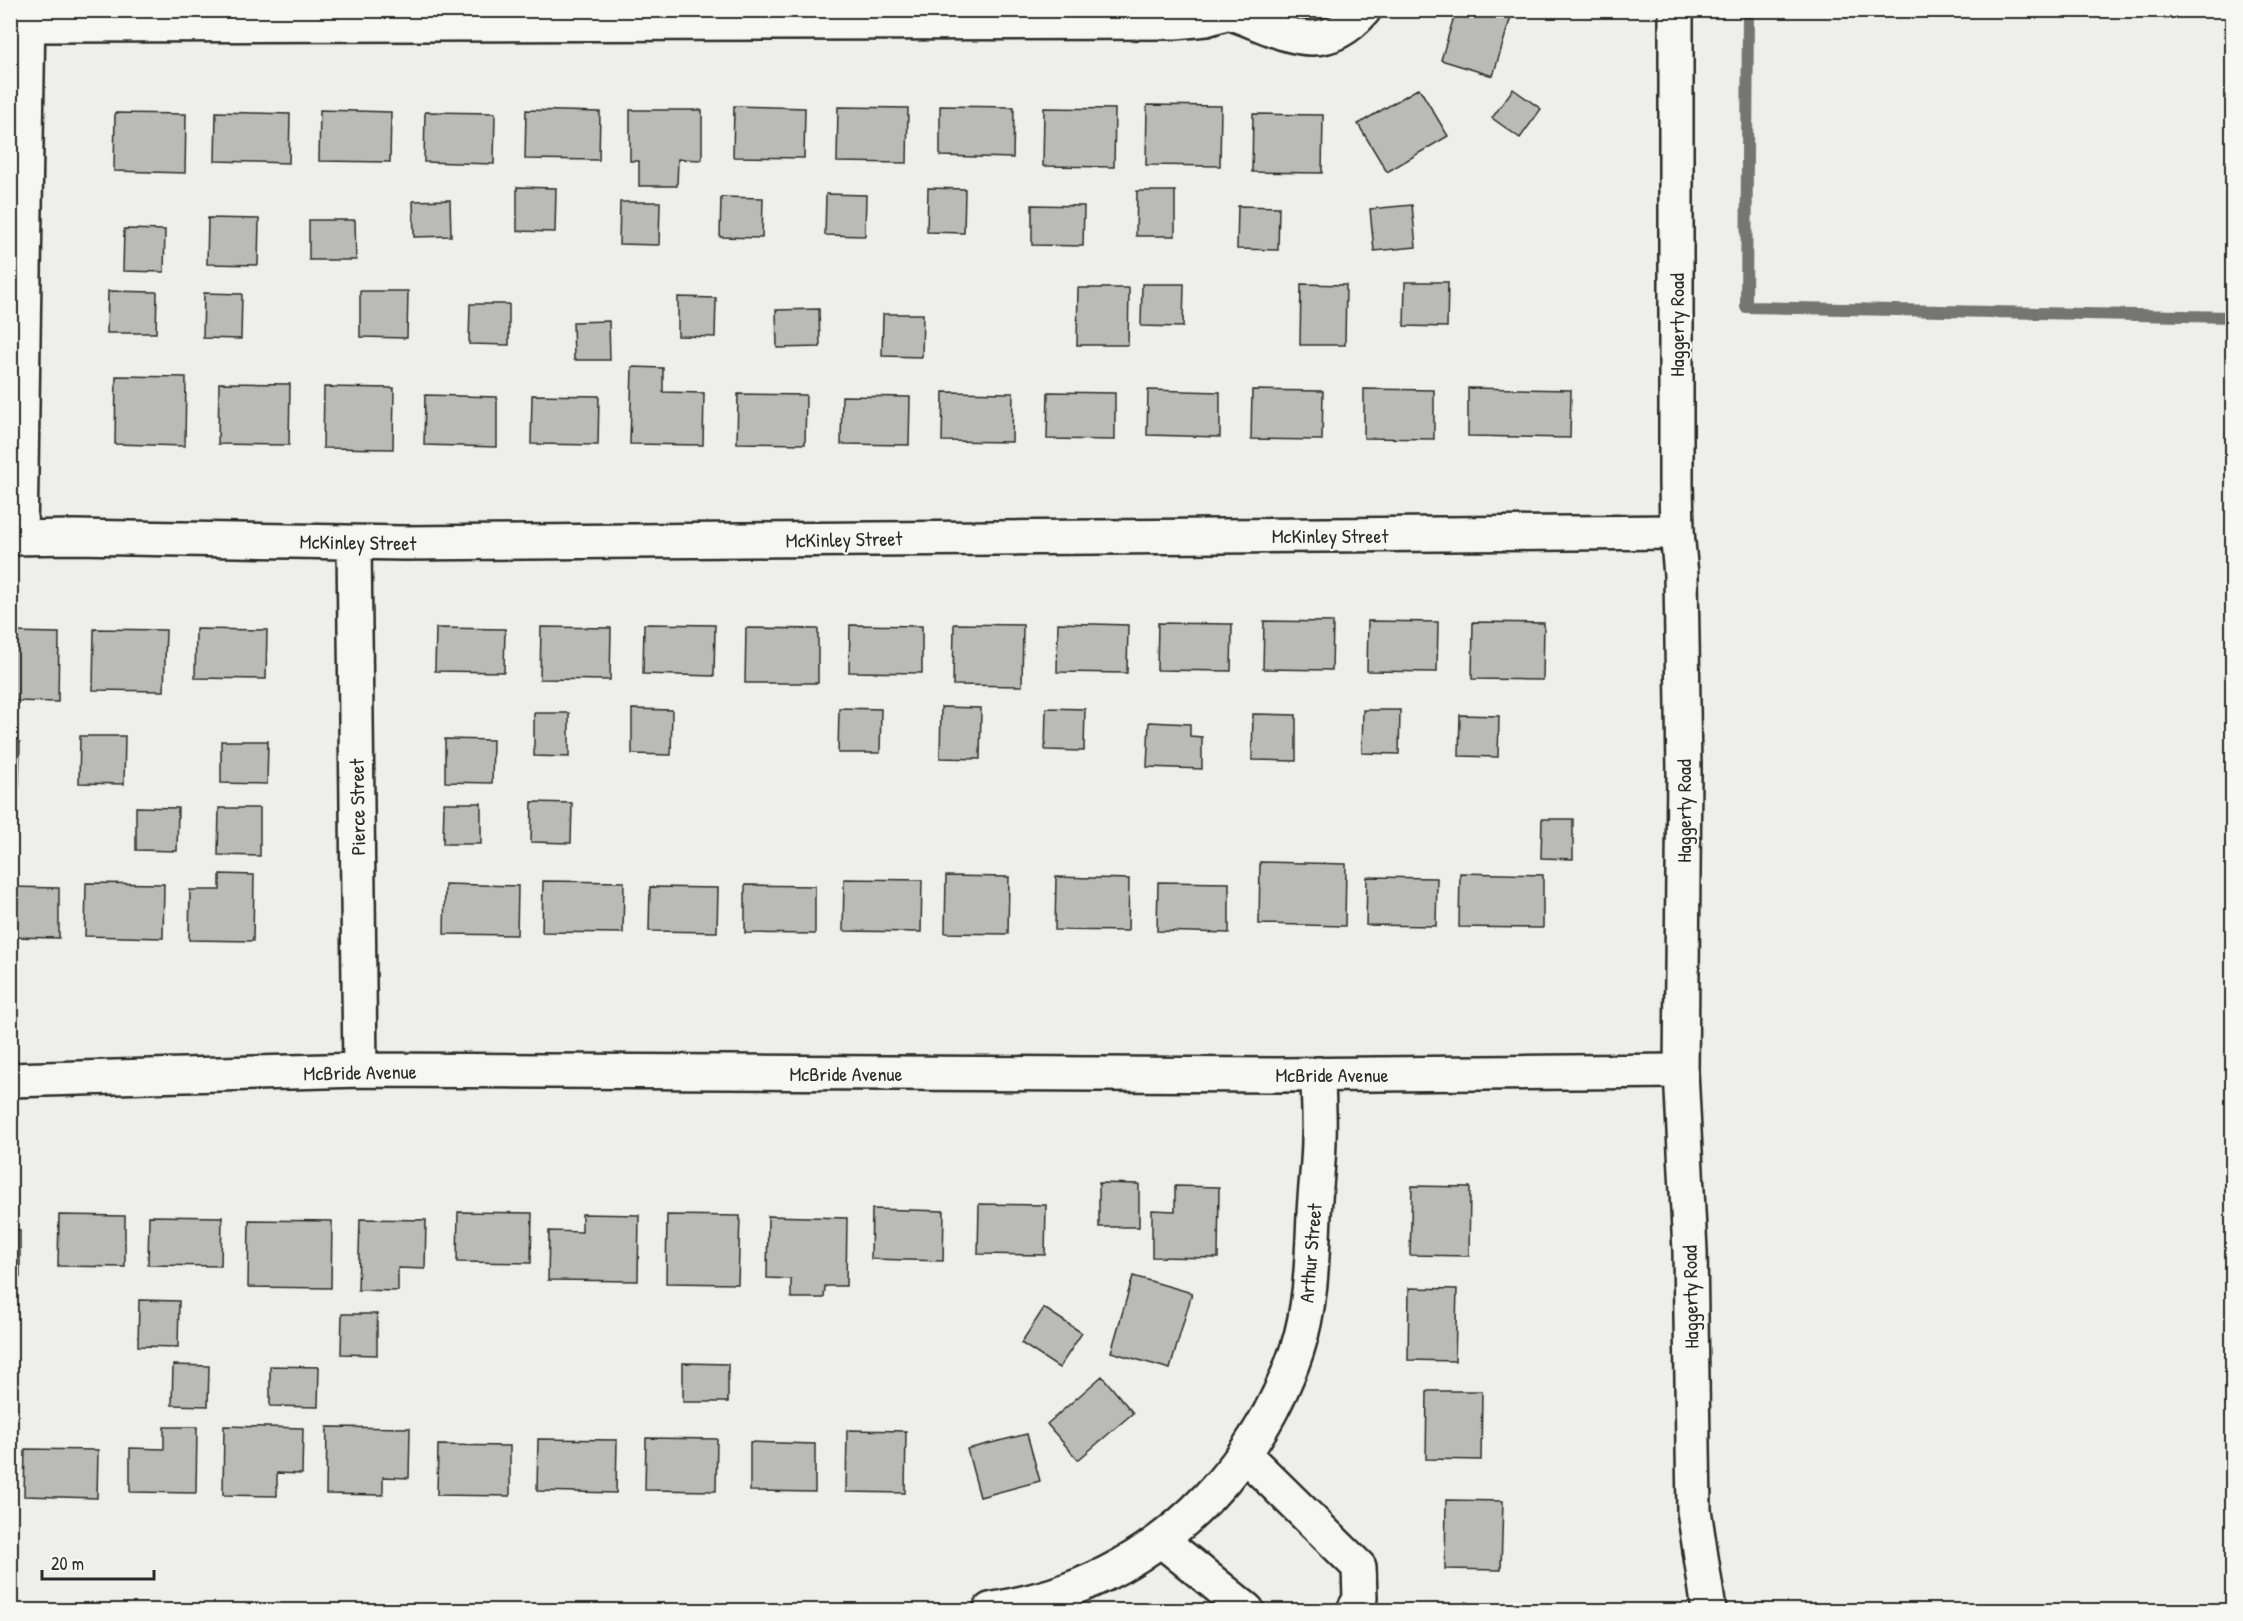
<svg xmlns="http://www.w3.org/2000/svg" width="2243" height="1621" font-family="'Patrick Hand',sans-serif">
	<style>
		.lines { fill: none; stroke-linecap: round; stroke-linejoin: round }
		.stream { stroke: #757573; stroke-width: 12 }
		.building { fill: #babab7; stroke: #2b2b2b; stroke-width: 1.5 }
		.minor-casing { stroke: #2b2b2b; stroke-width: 38 }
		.major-casing { stroke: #2b2b2b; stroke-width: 38 }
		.minor { stroke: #f6f6f2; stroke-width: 33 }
		.major { stroke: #f6f6f2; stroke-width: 33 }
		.labels { text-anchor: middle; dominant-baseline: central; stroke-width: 4.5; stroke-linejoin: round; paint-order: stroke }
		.street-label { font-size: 20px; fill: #2b2b2b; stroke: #f6f6f2 }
	</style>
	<rect width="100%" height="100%" fill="#eeeeea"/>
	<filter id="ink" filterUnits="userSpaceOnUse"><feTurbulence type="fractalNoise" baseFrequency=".0167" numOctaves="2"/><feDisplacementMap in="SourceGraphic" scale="12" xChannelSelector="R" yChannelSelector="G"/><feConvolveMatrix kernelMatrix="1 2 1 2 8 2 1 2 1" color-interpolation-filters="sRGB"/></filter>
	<g filter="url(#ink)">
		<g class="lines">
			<!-- stream -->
			<path class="stream" d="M 1748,10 L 1746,307 L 2232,317"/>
		</g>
		<!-- building -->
		<path class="building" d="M 1456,10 L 1513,10 L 1493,76 L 1441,60 Z
			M 1419,88 L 1448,136 L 1387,172 L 1358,124 Z
			M 1513,89 L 1541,109 L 1520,138 L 1492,118 Z
			M 1147,105 L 1221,106 L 1220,166 L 1146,165 Z
			M 734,106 L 805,108 L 804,158 L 733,157 Z
			M 940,106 L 1014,107 L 1013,158 L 940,156 Z
			M 838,107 L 908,108 L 907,163 L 837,162 Z
			M 1044,108 L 1115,109 L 1114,167 L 1043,166 Z
			M 320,110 L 391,112 L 390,162 L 319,161 Z
			M 526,110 L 600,112 L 599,160 L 525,159 Z
			M 630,110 L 702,110 L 702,160 L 678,159 L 677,186 L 639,186 L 639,161 L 630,161 Z
			M 216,112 L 290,114 L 289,163 L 215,161 Z
			M 425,112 L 495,113 L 494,164 L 424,162 Z
			M 115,113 L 186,114 L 185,173 L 114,171 Z
			M 1253,114 L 1323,115 L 1322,173 L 1252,172 Z
			M 517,187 L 556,188 L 555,232 L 517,231 Z
			M 928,188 L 965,189 L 964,233 L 927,232 Z
			M 1137,191 L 1175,191 L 1175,236 L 1136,236 Z
			M 826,194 L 866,195 L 865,236 L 825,235 Z
			M 721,197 L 763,198 L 762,238 L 720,237 Z
			M 450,200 L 451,236 L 414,237 L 413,201 Z
			M 620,202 L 660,202 L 659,245 L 619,244 Z
			M 1032,205 L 1084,206 L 1083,246 L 1032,245 Z
			M 1412,205 L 1416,247 L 1374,251 L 1370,209 Z
			M 1238,206 L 1279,207 L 1278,250 L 1237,249 Z
			M 208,218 L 259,219 L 258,265 L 207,264 Z
			M 309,220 L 355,220 L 356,260 L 309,260 Z
			M 124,229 L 165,230 L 164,272 L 123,271 Z
			M 1405,282 L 1448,282 L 1447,327 L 1404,326 Z
			M 1142,284 L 1184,284 L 1183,327 L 1141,326 Z
			M 1301,284 L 1346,285 L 1345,345 L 1300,345 Z
			M 1078,288 L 1129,288 L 1128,345 L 1077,345 Z
			M 108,291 L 157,292 L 156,333 L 107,333 Z
			M 360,291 L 408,291 L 407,338 L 360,337 Z
			M 204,293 L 242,294 L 241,339 L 203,338 Z
			M 678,297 L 716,298 L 715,337 L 678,336 Z
			M 470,304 L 509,304 L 509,345 L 469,344 Z
			M 819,309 L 820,347 L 777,348 L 776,310 Z
			M 883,314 L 923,314 L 922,357 L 882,356 Z
			M 609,321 L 610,360 L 574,360 L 573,322 Z
			M 632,367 L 663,368 L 663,392 L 704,393 L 703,445 L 630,444 Z
			M 116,376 L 186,377 L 185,446 L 115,444 Z
			M 219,383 L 290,384 L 289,445 L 218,444 Z
			M 324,387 L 394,388 L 393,449 L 323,448 Z
			M 1468,388 L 1571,390 L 1570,438 L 1468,436 Z
			M 1364,389 L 1434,390 L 1434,439 L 1364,438 Z
			M 1148,390 L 1220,392 L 1220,437 L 1147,435 Z
			M 1252,390 L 1323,391 L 1322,440 L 1251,439 Z
			M 943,392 L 1013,393 L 1012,442 L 942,441 Z
			M 1048,392 L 1115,393 L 1115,440 L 1047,439 Z
			M 738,394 L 806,395 L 805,444 L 737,443 Z
			M 425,395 L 497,397 L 497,447 L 424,445 Z
			M 532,395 L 599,396 L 598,445 L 531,444 Z
			M 842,396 L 910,397 L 909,445 L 841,444 Z
			M 1264,621 L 1333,622 L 1332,670 L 1263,669 Z
			M 1368,621 L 1438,622 L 1437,672 L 1367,671 Z
			M 1473,622 L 1544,623 L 1543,680 L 1472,679 Z
			M 1058,623 L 1128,625 L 1127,673 L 1057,672 Z
			M 1158,623 L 1232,624 L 1231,671 L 1157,670 Z
			M 644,624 L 715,625 L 714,676 L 643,674 Z
			M 954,624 L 1023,625 L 1022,686 L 953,685 Z
			M 850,625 L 922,626 L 922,673 L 849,672 Z
			M 541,627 L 611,628 L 610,680 L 540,679 Z
			M 436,628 L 505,629 L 504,672 L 435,671 Z
			M 746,628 L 818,629 L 818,683 L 745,683 Z
			M 94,629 L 166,630 L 164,691 L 93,690 Z
			M 196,629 L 267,630 L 266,679 L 195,678 Z
			M 10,632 L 59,633 L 58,702 L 10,701 Z
			M 941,707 L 981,708 L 980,759 L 940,758 Z
			M 839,708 L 881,709 L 880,753 L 838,753 Z
			M 1046,708 L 1085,709 L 1084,751 L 1045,750 Z
			M 632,709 L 672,710 L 671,755 L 632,754 Z
			M 1363,710 L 1400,710 L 1399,754 L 1362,753 Z
			M 534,713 L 569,713 L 569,757 L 534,756 Z
			M 1253,714 L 1296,715 L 1296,761 L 1252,760 Z
			M 1460,715 L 1499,716 L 1498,757 L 1459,756 Z
			M 1149,722 L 1190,724 L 1190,736 L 1202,737 L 1202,769 L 1147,767 Z
			M 80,736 L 125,736 L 124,784 L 79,783 Z
			M 445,739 L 493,740 L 492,783 L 445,782 Z
			M 221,741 L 268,741 L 267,784 L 221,783 Z
			M 10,742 L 20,742 L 19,786 L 10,786 Z
			M 532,802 L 572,803 L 571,843 L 531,842 Z
			M 444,803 L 481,803 L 481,844 L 443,844 Z
			M 136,807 L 178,808 L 177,851 L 136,850 Z
			M 219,808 L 260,808 L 260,856 L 218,855 Z
			M 1542,819 L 1573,819 L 1573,859 L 1541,858 Z
			M 1260,862 L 1346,864 L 1345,926 L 1259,924 Z
			M 1460,873 L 1543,875 L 1543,928 L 1459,927 Z
			M 220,874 L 254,875 L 253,941 L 189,940 L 190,890 L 220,890 Z
			M 946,876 L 1009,877 L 1008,934 L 945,933 Z
			M 1056,877 L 1129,879 L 1128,931 L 1055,930 Z
			M 1367,877 L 1437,878 L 1436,926 L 1366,925 Z
			M 844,879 L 922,880 L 921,932 L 843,931 Z
			M 543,881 L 624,882 L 623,933 L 542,932 Z
			M 1158,882 L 1229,883 L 1229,933 L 1157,931 Z
			M 86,883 L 164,884 L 163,938 L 85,936 Z
			M 445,884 L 518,886 L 517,935 L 444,934 Z
			M 745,885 L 815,886 L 815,934 L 745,933 Z
			M 10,887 L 59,888 L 59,938 L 10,937 Z
			M 650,887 L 718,888 L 717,932 L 649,931 Z
			M 1099,1183 L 1139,1184 L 1139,1227 L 1099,1227 Z
			M 1175,1186 L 1219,1187 L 1218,1258 L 1152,1257 L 1152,1210 L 1175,1211 Z
			M 1412,1186 L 1470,1187 L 1469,1256 L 1410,1255 Z
			M 979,1204 L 1046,1205 L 1045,1255 L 978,1254 Z
			M 872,1209 L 944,1211 L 943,1261 L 871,1259 Z
			M 458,1212 L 532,1213 L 531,1263 L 457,1262 Z
			M 582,1214 L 639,1215 L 638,1281 L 548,1280 L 549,1231 L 582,1232 Z
			M 59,1215 L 125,1216 L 125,1267 L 58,1266 Z
			M 667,1215 L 740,1216 L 738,1284 L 666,1283 Z
			M 149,1216 L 222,1217 L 221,1266 L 148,1265 Z
			M 768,1216 L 847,1218 L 846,1286 L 825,1286 L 824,1298 L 791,1298 L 791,1279 L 767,1278 Z
			M 360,1219 L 426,1220 L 425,1269 L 398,1268 L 398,1291 L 358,1290 Z
			M 249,1220 L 332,1221 L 331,1288 L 248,1287 Z
			M 10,1229 L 20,1230 L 20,1277 L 10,1276 Z
			M 1133,1276 L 1192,1293 L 1170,1369 L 1111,1352 Z
			M 1409,1288 L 1457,1289 L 1455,1361 L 1408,1360 Z
			M 139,1300 L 179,1301 L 178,1347 L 138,1346 Z
			M 1044,1308 L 1082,1333 L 1059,1368 L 1021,1343 Z
			M 342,1314 L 377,1314 L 377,1355 L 341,1354 Z
			M 683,1363 L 728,1364 L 728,1402 L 683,1402 Z
			M 173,1365 L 209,1366 L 208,1406 L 172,1405 Z
			M 270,1366 L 319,1367 L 318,1407 L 270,1406 Z
			M 1102,1376 L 1133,1413 L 1078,1460 L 1047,1424 Z
			M 1427,1391 L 1482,1391 L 1481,1460 L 1426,1459 Z
			M 224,1426 L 303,1428 L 302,1474 L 277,1473 L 277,1496 L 223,1495 Z
			M 164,1427 L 197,1427 L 196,1493 L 130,1492 L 130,1448 L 164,1449 Z
			M 327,1427 L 410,1428 L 409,1478 L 383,1477 L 383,1495 L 326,1494 Z
			M 847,1430 L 906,1431 L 905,1493 L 846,1492 Z
			M 1027,1434 L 1040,1481 L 980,1497 L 967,1449 Z
			M 646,1438 L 717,1439 L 716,1491 L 645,1490 Z
			M 538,1439 L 617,1440 L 616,1493 L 537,1491 Z
			M 750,1442 L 815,1444 L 815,1492 L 750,1491 Z
			M 438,1445 L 510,1446 L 510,1496 L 437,1495 Z
			M 25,1449 L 98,1450 L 97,1498 L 24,1496 Z
			M 1446,1500 L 1503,1501 L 1501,1570 L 1445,1569 Z
			M 1466,1602 L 1486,1610 L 1463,1610 Z"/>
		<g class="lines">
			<defs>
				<path id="minor" d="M 1231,13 C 1281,30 1321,61 1364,10
					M 28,25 L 1175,22 L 1206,19 L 1236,10
					M 10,538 L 74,537 L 404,543 L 1677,532
					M 20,538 L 28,10
					M 354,543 L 360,1070
					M 10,1080 L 360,1070 L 1276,1075 L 1681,1071
					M 1245,1455 L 1359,1567 L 1360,1599 L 1354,1610
					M 1161,1540 L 1247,1610
					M 990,1610 C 1016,1605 1041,1600 1065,1591 C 1175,1552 1260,1460 1297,1350 C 1311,1307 1312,1260 1314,1215 C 1315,1189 1319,1163 1319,1138 C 1320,1117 1318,1095 1318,1074"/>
				<path id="major" d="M 1676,10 L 1676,484 L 1677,532 L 1681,575 L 1684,772 L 1681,1071 L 1690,1251 L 1694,1510 L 1709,1610"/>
			</defs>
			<!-- minor casing -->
			<use href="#minor" class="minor-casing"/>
			<!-- major casing -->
			<use href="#major" class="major-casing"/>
			<!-- minor -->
			<use href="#minor" class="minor"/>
			<!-- major -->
			<use href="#major" class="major"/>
		</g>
	</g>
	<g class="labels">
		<!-- street labels -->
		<g class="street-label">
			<text transform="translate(1676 325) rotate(-90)">Haggerty Road</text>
			<text x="1330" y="535">McKinley Street</text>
			<text transform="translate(844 539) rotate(-1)">McKinley Street</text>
			<text transform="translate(358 542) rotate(1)">McKinley Street</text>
			<text transform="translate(357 807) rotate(-91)">Pierce Street</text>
			<text transform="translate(1683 811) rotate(-90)">Haggerty Road</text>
			<text transform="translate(360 1072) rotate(-1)">McBride Avenue</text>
			<text x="846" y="1073">McBride Avenue</text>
			<text x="1332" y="1074">McBride Avenue</text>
			<text transform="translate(1310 1253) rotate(-85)">Arthur Street</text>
			<text transform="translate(1690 1297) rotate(-91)">Haggerty Road</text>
		</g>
	</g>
	<!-- margin -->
	<rect width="2243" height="1621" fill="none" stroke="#f6f6f2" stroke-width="36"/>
	<rect x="18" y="18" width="2207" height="1585" fill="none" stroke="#2b2b2b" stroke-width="2" filter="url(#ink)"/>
	<!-- scale -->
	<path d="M42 1570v9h112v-9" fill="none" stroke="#2b2b2b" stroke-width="3"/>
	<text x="51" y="1570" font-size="18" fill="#2b2b2b" stroke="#f6f6f2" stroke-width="4.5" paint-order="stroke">20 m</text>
</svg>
